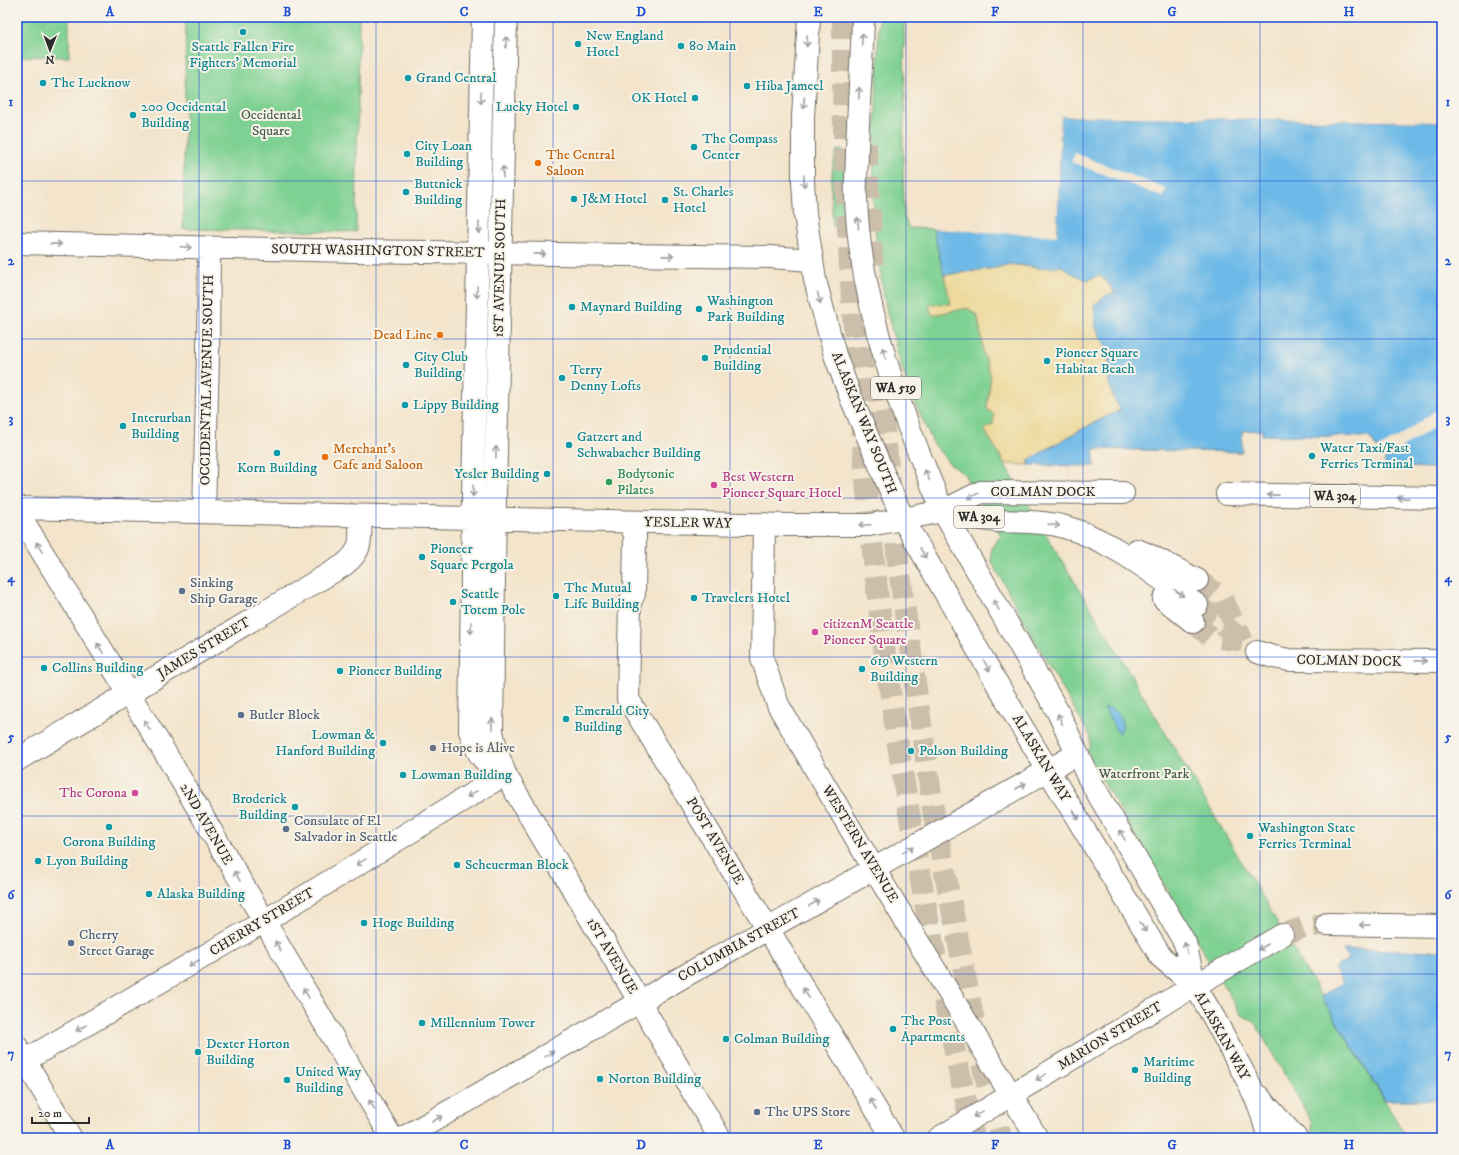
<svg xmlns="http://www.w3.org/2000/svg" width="1459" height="1155" font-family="'IM FELL DW Pica',serif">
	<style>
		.green { fill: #7fd193; stroke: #557e5f }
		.sand { fill: #eeda9e; stroke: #8c8264 }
		.water { fill: #6db9e7; stroke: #4c7289 }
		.pier { fill: #f3e4cb }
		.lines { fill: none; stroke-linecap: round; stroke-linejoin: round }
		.major-tunnel { stroke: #cbbfab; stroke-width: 22; stroke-dasharray: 22 11; stroke-linecap: butt }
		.highway-tunnel { stroke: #cbbfab; stroke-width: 22; stroke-dasharray: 22 11; stroke-linecap: butt }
		.minor-casing { stroke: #716c63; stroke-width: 24 }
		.major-casing { stroke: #716c63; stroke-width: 24 }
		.highway-casing { stroke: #716c63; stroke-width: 24 }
		.minor { stroke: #fff; stroke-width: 22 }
		.major { stroke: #fff; stroke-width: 22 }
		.highway { stroke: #fff; stroke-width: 22 }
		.oneway { stroke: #a0a0a0 }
		.grid { fill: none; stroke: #1d4ed8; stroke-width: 1; stroke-opacity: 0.55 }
		.culture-dot { fill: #0f9aa8; stroke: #f7f3e8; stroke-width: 1.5 }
		.food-dot { fill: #e8710a; stroke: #f7f3e8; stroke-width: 1.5 }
		.leisure-dot { fill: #2e9e5b; stroke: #f7f3e8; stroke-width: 1.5 }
		.hotel-dot { fill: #d1479c; stroke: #f7f3e8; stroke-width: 1.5 }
		.service-dot { fill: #5c6f8a; stroke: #f7f3e8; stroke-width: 1.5 }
		.worship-dot { fill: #6b7280; stroke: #f7f3e8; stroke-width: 1.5 }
		.labels { text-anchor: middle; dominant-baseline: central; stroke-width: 4; stroke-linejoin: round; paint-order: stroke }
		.shield { fill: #f7f3e8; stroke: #686764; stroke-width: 1 }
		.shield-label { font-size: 13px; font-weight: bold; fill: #2b2b2b }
		.culture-label { font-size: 14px; fill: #0d838f; stroke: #f7f3e8; text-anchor: start }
		.park-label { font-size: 14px; fill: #445d4a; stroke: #f7f3e8 }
		.food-label { font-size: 14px; fill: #c56008; stroke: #f7f3e8; text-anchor: start }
		.street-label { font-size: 14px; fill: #2b2b2b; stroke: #f7f3e8 }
		.leisure-label { font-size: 14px; fill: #27864d; stroke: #f7f3e8; text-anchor: start }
		.hotel-label { font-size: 14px; fill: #b23c85; stroke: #f7f3e8; text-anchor: start }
		.service-label { font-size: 14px; fill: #4e5e75; stroke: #f7f3e8; text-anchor: start }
		.worship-label { font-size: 14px; fill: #5b616d; stroke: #f7f3e8; text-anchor: start }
		.neatline { fill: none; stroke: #1d4ed8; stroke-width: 1.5 }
		.grid-label { font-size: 13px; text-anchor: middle; font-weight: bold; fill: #1d4ed8 }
	</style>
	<rect width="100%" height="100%" fill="#f7f3e8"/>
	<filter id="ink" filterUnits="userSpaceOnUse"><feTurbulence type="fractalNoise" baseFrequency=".025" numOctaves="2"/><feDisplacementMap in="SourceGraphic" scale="8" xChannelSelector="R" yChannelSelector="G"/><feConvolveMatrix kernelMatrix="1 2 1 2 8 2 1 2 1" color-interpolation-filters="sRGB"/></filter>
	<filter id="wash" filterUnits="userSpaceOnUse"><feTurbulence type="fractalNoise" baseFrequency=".012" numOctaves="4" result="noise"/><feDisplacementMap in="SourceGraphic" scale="16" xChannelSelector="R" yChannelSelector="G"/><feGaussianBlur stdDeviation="0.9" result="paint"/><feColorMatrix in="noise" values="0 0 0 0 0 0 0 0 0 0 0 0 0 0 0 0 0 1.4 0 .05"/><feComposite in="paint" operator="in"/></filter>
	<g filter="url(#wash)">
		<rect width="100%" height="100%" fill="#f3e4cb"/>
		<!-- green -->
		<path class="green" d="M 17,17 L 69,17 L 69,57 L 17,56 Z
			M 186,17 L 359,17 L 356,232 L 183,229 Z
			M 879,17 L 904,17 L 905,107 L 903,141 L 904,217 L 909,228 L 933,229 L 951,304 L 928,305 L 968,308 L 978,316 L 984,355 L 991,376 L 987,409 L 994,415 L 993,425 L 984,429 L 1051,543 L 1121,658 L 1312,981 L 1407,1138 L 1312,1138 L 1312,1122 L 1255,1023 L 1252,1020 L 1241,1015 L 1097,771 L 1087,750 L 1090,745 L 1090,736 L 1039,648 L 992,562 C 989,550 993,544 1001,536 L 964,474 L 949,463 L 933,443 L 913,398 L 902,369 L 887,312 L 883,291 L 876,242 L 873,192 Z
			M 837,150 L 844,150 L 845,226 L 833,226 C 831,201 829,174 837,150 Z"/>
		<!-- sand -->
		<path class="sand" d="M 1010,264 L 1041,268 L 1062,266 L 1071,273 L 1088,280 L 1098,275 L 1106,280 L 1116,294 L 1096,328 L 1106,347 L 1110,366 L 1109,383 L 1114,399 L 1121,410 C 1090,424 1059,442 1029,460 L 1029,465 L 1005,464 L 984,429 L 993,425 L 994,415 L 987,409 L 991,376 L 984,355 L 978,316 L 968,308 L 932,315 L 929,305 L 928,304 L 951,304 L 944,275 L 995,268 Z"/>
		<!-- water -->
		<path class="water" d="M 1061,116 L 1442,122 L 1442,464 L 1435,464 L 1435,468 L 1385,467 L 1385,459 L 1369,437 L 1262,435 L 1262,430 L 1242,431 L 1242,452 L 1094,449 L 1094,466 L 1029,465 L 1029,460 C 1059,442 1089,424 1121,410 L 1114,399 L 1109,383 L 1110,366 L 1106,347 L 1096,328 L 1094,305 L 1107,295 L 1116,293 L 1106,281 L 1099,275 L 1088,280 L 1071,273 L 1062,266 L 1041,268 L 1010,264 L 995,268 L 944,275 L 933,229 L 1057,235 Z
			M 1104,708 C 1119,707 1127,722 1119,734 Z
			M 1359,949 L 1442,951 L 1442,1100 L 1385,1100 L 1321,996 L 1343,983 L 1334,968 L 1349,959 L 1343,950 Z"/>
		<!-- pier -->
		<path class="pier" d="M 1060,114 L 1442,120 L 1442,122 L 1061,116 L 1057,236 L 931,229 L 933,227 L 1055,233 L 1059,116 Z
			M 1075,153 L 1166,189 L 1163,197 L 1071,162 Z
			M 1442,406 L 1442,422 L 1385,459 L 1377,449 L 1398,437 Z"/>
	</g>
	<g filter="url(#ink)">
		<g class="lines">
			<!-- major-tunnel -->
			<path class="major-tunnel" d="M 1282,935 L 1304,927 L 1327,924"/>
			<!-- highway-tunnel -->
			<path class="highway-tunnel" d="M 843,17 C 842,121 847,225 854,329 C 863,452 873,575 891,697 C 912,845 941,992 974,1138
				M 866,144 L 873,277
				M 877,346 L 879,379 L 898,562 L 934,816 L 982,1063 L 1001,1138
				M 1197,580 L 1221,596 L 1243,641
				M 1197,605 L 1237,636
				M 1193,622 L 1211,637 L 1243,641"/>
			<defs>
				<path id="minor" d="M 17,243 L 352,251 L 770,257 L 812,260
					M 204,512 L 208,354 L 209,248
					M 630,522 L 635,535 L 634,594 L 630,602 L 628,699 L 768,929 L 893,1138
					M 17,1065 L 263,922 L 505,774
					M 403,1138 L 665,987 L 1077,754"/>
				<path id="major" d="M 483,17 L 473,494 L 470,731 C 479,758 481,760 505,774
					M 506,17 L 495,496 L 492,732 L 497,752 L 505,774 L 720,1138
					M 17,508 L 789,525 L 869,525 L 903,519 L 1019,722 L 1161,957 L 1195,986
					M 17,511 L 167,756 L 392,1138
					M 943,511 L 1058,712 L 1088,777 L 1185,943 L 1195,986 L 1214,1018 L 1250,1085 L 1260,1108 L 1269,1138
					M 764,524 L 762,658 L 778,705 L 874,869 L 1037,1138
					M 17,760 L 344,565 C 364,549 360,539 360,516
					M 1327,924 L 1442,926
					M 17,1047 L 71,1138
					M 1259,1097 L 1296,1138
					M 939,1138 L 1160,1006 L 1282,935"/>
				<path id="highway" d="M 809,17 L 803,117 L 803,181 L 805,214 L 815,280 L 835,355 L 851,398 L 903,519 L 943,511 L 981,492 L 1123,493
					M 863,17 C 862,62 858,108 857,153 C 857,168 855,183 856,198 C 860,306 901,414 943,511
					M 1227,494 L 1442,498
					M 943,511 C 961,514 981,520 1000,521 C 1020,522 1041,521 1061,526 C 1110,538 1156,576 1197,605
					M 1137,550 L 1151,556 L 1197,580
					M 1164,599 L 1193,622
					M 1257,652 L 1274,657 L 1289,660 L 1442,661"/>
			</defs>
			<!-- minor casing -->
			<use href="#minor" class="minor-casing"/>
			<!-- major casing -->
			<use href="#major" class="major-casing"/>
			<!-- highway casing -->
			<use href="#highway" class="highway-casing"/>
			<!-- minor -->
			<use href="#minor" class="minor"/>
			<!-- major -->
			<use href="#major" class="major"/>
			<!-- highway -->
			<use href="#highway" class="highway"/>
		</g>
		<!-- one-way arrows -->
		<defs><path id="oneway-shaft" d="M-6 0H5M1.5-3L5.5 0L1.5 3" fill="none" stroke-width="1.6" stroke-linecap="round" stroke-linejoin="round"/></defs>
		<g class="oneway">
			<use href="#oneway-shaft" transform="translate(862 39) rotate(-88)"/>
			<use href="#oneway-shaft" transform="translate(807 41) rotate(93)"/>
			<use href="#oneway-shaft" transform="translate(506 42) rotate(-89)"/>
			<use href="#oneway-shaft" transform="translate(859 93) rotate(-87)"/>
			<use href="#oneway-shaft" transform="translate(481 98) rotate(91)"/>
			<use href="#oneway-shaft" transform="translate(804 103) rotate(93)"/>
			<use href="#oneway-shaft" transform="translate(503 172) rotate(-89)"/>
			<use href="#oneway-shaft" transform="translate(804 181) rotate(88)"/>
			<use href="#oneway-shaft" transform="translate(858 223) rotate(-95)"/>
			<use href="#oneway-shaft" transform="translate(479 228) rotate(91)"/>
			<use href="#oneway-shaft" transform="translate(56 244) rotate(1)"/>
			<use href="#oneway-shaft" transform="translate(186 247) rotate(2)"/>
			<use href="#oneway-shaft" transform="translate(540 254) rotate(1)"/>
			<use href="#oneway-shaft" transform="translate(668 256) rotate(1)"/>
			<use href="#oneway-shaft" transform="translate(477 292) rotate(91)"/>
			<use href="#oneway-shaft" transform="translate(819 298) rotate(75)"/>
			<use href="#oneway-shaft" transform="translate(884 353) rotate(-106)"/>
			<use href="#oneway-shaft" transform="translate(496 452) rotate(-89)"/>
			<use href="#oneway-shaft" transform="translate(927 475) rotate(-113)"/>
			<use href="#oneway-shaft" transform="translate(473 491) rotate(91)"/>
			<use href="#oneway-shaft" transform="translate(1273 495) rotate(-179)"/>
			<use href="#oneway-shaft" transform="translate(973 496) rotate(154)"/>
			<use href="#oneway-shaft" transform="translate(1403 498) rotate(-179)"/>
			<use href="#oneway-shaft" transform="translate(865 525) rotate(177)"/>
			<use href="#oneway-shaft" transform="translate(1054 525) rotate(9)"/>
			<use href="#oneway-shaft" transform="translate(39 547) rotate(-122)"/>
			<use href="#oneway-shaft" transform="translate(923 553) rotate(60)"/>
			<use href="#oneway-shaft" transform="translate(1179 593) rotate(36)"/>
			<use href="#oneway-shaft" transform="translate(996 605) rotate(-120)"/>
			<use href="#oneway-shaft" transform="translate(471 628) rotate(91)"/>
			<use href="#oneway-shaft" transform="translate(100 648) rotate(-121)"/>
			<use href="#oneway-shaft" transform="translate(1421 661) rotate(1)"/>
			<use href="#oneway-shaft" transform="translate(987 666) rotate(60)"/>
			<use href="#oneway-shaft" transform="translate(1060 719) rotate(-114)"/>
			<use href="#oneway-shaft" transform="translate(492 724) rotate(-89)"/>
			<use href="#oneway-shaft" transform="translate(147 725) rotate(-122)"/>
			<use href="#oneway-shaft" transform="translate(1021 786) rotate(-30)"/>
			<use href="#oneway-shaft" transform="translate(472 794) rotate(149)"/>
			<use href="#oneway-shaft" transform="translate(1076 815) rotate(59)"/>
			<use href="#oneway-shaft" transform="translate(1122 835) rotate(-120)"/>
			<use href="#oneway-shaft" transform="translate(908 850) rotate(-29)"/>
			<use href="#oneway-shaft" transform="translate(361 862) rotate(148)"/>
			<use href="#oneway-shaft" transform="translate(237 876) rotate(-120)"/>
			<use href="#oneway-shaft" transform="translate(814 903) rotate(-30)"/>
			<use href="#oneway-shaft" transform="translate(1365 925) rotate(-179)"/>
			<use href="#oneway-shaft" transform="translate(1143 927) rotate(59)"/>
			<use href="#oneway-shaft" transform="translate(278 946) rotate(-121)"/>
			<use href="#oneway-shaft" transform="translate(1263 947) rotate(150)"/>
			<use href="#oneway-shaft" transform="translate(1186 948) rotate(-105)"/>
			<use href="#oneway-shaft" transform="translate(194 963) rotate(150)"/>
			<use href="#oneway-shaft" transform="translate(306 993) rotate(-121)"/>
			<use href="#oneway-shaft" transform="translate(806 993) rotate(-121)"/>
			<use href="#oneway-shaft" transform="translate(81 1028) rotate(150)"/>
			<use href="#oneway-shaft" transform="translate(549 1054) rotate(-30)"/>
			<use href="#oneway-shaft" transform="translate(1041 1077) rotate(149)"/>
			<use href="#oneway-shaft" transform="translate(873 1104) rotate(-121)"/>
			<use href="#oneway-shaft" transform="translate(372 1105) rotate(-121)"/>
			<use href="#oneway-shaft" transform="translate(978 1114) rotate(149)"/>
			<use href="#oneway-shaft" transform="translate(437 1119) rotate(-30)"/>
		</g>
	</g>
	<!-- grid -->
	<path class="grid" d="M 199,17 L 199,1138M 376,17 L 376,1138M 553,17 L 553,1138M 730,17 L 730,1138M 906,17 L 906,1138M 1083,17 L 1083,1138M 1260,17 L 1260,1138M 17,181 L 1442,181M 17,339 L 1442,339M 17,498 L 1442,498M 17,657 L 1442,657M 17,816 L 1442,816M 17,974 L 1442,974"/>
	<!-- markers -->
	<g class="culture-dot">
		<circle cx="243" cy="32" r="4"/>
		<circle cx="578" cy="44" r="4"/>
		<circle cx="681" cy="46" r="4"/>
		<circle cx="408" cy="78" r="4"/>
		<circle cx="43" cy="83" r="4"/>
		<circle cx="747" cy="86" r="4"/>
		<circle cx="695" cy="98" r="4"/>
		<circle cx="576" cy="107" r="4"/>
		<circle cx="133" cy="115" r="4"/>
		<circle cx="694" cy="147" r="4"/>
		<circle cx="407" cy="154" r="4"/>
		<circle cx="406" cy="192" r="4"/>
		<circle cx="574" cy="199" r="4"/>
		<circle cx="665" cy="200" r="4"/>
		<circle cx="572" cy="307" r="4"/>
		<circle cx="699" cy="309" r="4"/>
		<circle cx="705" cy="358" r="4"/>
		<circle cx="1047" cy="361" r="4"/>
		<circle cx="406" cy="365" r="4"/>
		<circle cx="562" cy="378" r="4"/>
		<circle cx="405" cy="405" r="4"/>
		<circle cx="123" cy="426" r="4"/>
		<circle cx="569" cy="445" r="4"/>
		<circle cx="277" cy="453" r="4"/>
		<circle cx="1312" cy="456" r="4"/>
		<circle cx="547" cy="474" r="4"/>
		<circle cx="422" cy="557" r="4"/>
		<circle cx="556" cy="596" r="4"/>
		<circle cx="694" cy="598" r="4"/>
		<circle cx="453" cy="602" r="4"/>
		<circle cx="44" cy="668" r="4"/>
		<circle cx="862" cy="669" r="4"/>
		<circle cx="340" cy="671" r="4"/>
		<circle cx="566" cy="719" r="4"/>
		<circle cx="383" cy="743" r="4"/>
		<circle cx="911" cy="751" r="4"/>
		<circle cx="403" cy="775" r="4"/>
		<circle cx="295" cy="807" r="4"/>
		<circle cx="109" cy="827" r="4"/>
		<circle cx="1250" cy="836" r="4"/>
		<circle cx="38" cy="861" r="4"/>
		<circle cx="457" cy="865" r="4"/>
		<circle cx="149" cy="894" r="4"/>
		<circle cx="364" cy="923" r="4"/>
		<circle cx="422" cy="1023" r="4"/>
		<circle cx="893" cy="1029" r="4"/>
		<circle cx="726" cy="1039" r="4"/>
		<circle cx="198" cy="1052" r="4"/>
		<circle cx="1135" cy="1070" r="4"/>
		<circle cx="600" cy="1079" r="4"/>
		<circle cx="287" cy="1080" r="4"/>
	</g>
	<g class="food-dot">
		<circle cx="538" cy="163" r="4"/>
		<circle cx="440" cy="335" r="4"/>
		<circle cx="325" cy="457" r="4"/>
	</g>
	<circle class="leisure-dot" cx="609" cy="482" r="4"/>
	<g class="hotel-dot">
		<circle cx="714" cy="485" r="4"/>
		<circle cx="815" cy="632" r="4"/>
		<circle cx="135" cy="793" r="4"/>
	</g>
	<g class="service-dot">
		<circle cx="182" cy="591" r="4"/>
		<circle cx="241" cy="715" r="4"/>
		<circle cx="286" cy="829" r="4"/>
		<circle cx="71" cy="943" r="4"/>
		<circle cx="757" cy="1112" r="4"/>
	</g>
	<circle class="worship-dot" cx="433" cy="748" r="4"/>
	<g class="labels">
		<!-- shield labels -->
		<g class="shield">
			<rect x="871" y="377" width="50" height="22" rx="3"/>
			<rect x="1310" y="485" width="50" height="22" rx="3"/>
			<rect x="954" y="506" width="50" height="22" rx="3"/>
		</g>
		<g class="shield-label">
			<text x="896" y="388">WA 519</text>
			<text x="1335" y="496">WA 304</text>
			<text x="979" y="517">WA 304</text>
		</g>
		<!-- culture labels -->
		<g class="culture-label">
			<text x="586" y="36">New England<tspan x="586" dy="16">Hotel</tspan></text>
			<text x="689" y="46">80 Main</text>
			<text x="243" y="47" text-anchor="middle">Seattle Fallen Fire<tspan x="243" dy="16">Fighters' Memorial</tspan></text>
			<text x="416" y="78">Grand Central</text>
			<text x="51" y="83">The Lucknow</text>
			<text x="755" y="86">Hiba Jameel</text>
			<text x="687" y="98" text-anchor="end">OK Hotel</text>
			<text x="141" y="107">200 Occidental<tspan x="141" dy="16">Building</tspan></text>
			<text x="568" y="107" text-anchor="end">Lucky Hotel</text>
			<text x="702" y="139">The Compass<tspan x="702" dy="16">Center</tspan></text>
			<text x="415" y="146">City Loan<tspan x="415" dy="16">Building</tspan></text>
			<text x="414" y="184">Buttnick<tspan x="414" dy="16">Building</tspan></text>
			<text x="673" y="192">St. Charles<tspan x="673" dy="16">Hotel</tspan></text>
			<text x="582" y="199">J&amp;M Hotel</text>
			<text x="707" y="301">Washington<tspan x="707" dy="16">Park Building</tspan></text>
			<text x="580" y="307">Maynard Building</text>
			<text x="713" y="350">Prudential<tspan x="713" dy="16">Building</tspan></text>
			<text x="1055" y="353">Pioneer Square<tspan x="1055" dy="16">Habitat Beach</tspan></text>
			<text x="414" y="357">City Club<tspan x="414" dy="16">Building</tspan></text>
			<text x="570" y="370">Terry<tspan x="570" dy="16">Denny Lofts</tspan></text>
			<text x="413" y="405">Lippy Building</text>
			<text x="131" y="418">Interurban<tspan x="131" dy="16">Building</tspan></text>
			<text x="577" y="437">Gatzert and<tspan x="577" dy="16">Schwabacher Building</tspan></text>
			<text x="1320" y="448">Water Taxi/Fast<tspan x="1320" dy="16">Ferries Terminal</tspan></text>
			<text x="277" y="468" text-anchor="middle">Korn Building</text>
			<text x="539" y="474" text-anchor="end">Yesler Building</text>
			<text x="430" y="549">Pioneer<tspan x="430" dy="16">Square Pergola</tspan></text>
			<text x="564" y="588">The Mutual<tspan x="564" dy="16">Life Building</tspan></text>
			<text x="461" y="594">Seattle<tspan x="461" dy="16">Totem Pole</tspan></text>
			<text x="702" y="598">Travelers Hotel</text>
			<text x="870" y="661">619 Western<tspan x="870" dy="16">Building</tspan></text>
			<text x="52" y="668">Collins Building</text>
			<text x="348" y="671">Pioneer Building</text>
			<text x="574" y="711">Emerald City<tspan x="574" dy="16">Building</tspan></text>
			<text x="375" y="735" text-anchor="end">Lowman &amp;<tspan x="375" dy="16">Hanford Building</tspan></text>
			<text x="919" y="751">Polson Building</text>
			<text x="411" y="775">Lowman Building</text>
			<text x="287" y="799" text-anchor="end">Broderick<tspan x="287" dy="16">Building</tspan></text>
			<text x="1258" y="828">Washington State<tspan x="1258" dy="16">Ferries Terminal</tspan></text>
			<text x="109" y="842" text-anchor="middle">Corona Building</text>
			<text x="46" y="861">Lyon Building</text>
			<text x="465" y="865">Scheuerman Block</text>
			<text x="157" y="894">Alaska Building</text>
			<text x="372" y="923">Hoge Building</text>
			<text x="901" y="1021">The Post<tspan x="901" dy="16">Apartments</tspan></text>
			<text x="430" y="1023">Millennium Tower</text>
			<text x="734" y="1039">Colman Building</text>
			<text x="206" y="1044">Dexter Horton<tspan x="206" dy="16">Building</tspan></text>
			<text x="1143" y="1062">Maritime<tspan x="1143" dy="16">Building</tspan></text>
			<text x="295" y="1072">United Way<tspan x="295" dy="16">Building</tspan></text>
			<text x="608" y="1079">Norton Building</text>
		</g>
		<!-- park labels -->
		<g class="park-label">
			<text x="271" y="115">Occidental<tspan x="271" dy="16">Square</tspan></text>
			<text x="1144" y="774">Waterfront Park</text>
		</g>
		<!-- food labels -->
		<g class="food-label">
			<text x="546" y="155">The Central<tspan x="546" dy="16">Saloon</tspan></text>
			<text x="432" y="335" text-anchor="end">Dead Line</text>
			<text x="333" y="449">Merchant's<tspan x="333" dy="16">Cafe and Saloon</tspan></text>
		</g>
		<!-- street labels -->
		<g class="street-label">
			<text transform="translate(378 251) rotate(1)">SOUTH WASHINGTON STREET</text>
			<text transform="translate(500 268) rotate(-89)">1ST AVENUE SOUTH</text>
			<text transform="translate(207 380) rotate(-89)">OCCIDENTAL AVENUE SOUTH</text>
			<text transform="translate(864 423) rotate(68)">ALASKAN WAY SOUTH</text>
			<text x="1043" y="492">COLMAN DOCK</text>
			<text transform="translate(688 523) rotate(1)">YESLER WAY</text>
			<text transform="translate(204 648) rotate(-31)">JAMES STREET</text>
			<text transform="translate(1349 661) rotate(1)">COLMAN DOCK</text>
			<text transform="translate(1041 758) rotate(59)">ALASKAN WAY</text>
			<text transform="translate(206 824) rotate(60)">2ND AVENUE</text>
			<text transform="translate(715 841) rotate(59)">POST AVENUE</text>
			<text transform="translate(860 844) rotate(59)">WESTERN AVENUE</text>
			<text transform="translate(262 922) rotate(-31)">CHERRY STREET</text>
			<text transform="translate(739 945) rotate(-29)">COLUMBIA STREET</text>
			<text transform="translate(612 956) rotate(59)">1ST AVENUE</text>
			<text transform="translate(1110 1036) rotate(-31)">MARION STREET</text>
			<text transform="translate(1222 1036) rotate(61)">ALASKAN WAY</text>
		</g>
		<!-- leisure labels -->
		<g class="leisure-label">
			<text x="617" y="474">Bodytonic<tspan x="617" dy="16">Pilates</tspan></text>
		</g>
		<!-- hotel labels -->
		<g class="hotel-label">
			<text x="722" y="477">Best Western<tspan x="722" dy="16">Pioneer Square Hotel</tspan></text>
			<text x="823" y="624">citizenM Seattle<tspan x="823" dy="16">Pioneer Square</tspan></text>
			<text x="127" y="793" text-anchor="end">The Corona</text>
		</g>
		<!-- service labels -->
		<g class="service-label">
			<text x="190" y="583">Sinking<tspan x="190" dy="16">Ship Garage</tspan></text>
			<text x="249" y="715">Butler Block</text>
			<text x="294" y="821">Consulate of El<tspan x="294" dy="16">Salvador in Seattle</tspan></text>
			<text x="79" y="935">Cherry<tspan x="79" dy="16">Street Garage</tspan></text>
			<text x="765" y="1112">The UPS Store</text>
		</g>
		<!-- worship labels -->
		<g class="worship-label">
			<text x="441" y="748">Hope is Alive</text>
		</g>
	</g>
	<!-- margin -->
	<rect width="1459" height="1155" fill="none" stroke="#f7f3e8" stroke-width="44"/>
	<!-- north arrow -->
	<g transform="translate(50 50) rotate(181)" stroke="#f7f3e8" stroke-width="3" paint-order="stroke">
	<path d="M0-3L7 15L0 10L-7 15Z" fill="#2b2b2b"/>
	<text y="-6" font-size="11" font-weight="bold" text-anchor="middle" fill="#2b2b2b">N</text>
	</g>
	<!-- scale -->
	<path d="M32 1117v6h57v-6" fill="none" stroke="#2b2b2b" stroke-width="2"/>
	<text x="38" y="1117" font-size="12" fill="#2b2b2b" stroke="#f7f3e8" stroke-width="3" paint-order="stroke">20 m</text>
	<rect x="22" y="22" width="1415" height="1111" class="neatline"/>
	<g class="grid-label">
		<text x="110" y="16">A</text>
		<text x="287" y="16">B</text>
		<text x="464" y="16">C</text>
		<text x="641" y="16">D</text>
		<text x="818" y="16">E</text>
		<text x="995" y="16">F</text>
		<text x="1172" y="16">G</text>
		<text x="1349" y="16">H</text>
		<text x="11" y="106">1</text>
		<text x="1448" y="106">1</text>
		<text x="11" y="265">2</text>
		<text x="1448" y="265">2</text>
		<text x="11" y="423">3</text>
		<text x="1448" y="423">3</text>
		<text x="11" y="582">4</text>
		<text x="1448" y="582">4</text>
		<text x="11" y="741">5</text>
		<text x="1448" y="741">5</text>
		<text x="11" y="899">6</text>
		<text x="1448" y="899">6</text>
		<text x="11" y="1058">7</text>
		<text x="1448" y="1058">7</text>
		<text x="110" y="1149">A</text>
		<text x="287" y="1149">B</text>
		<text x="464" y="1149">C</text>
		<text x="641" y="1149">D</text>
		<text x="818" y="1149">E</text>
		<text x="995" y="1149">F</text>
		<text x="1172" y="1149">G</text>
		<text x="1349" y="1149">H</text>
	</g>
</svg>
